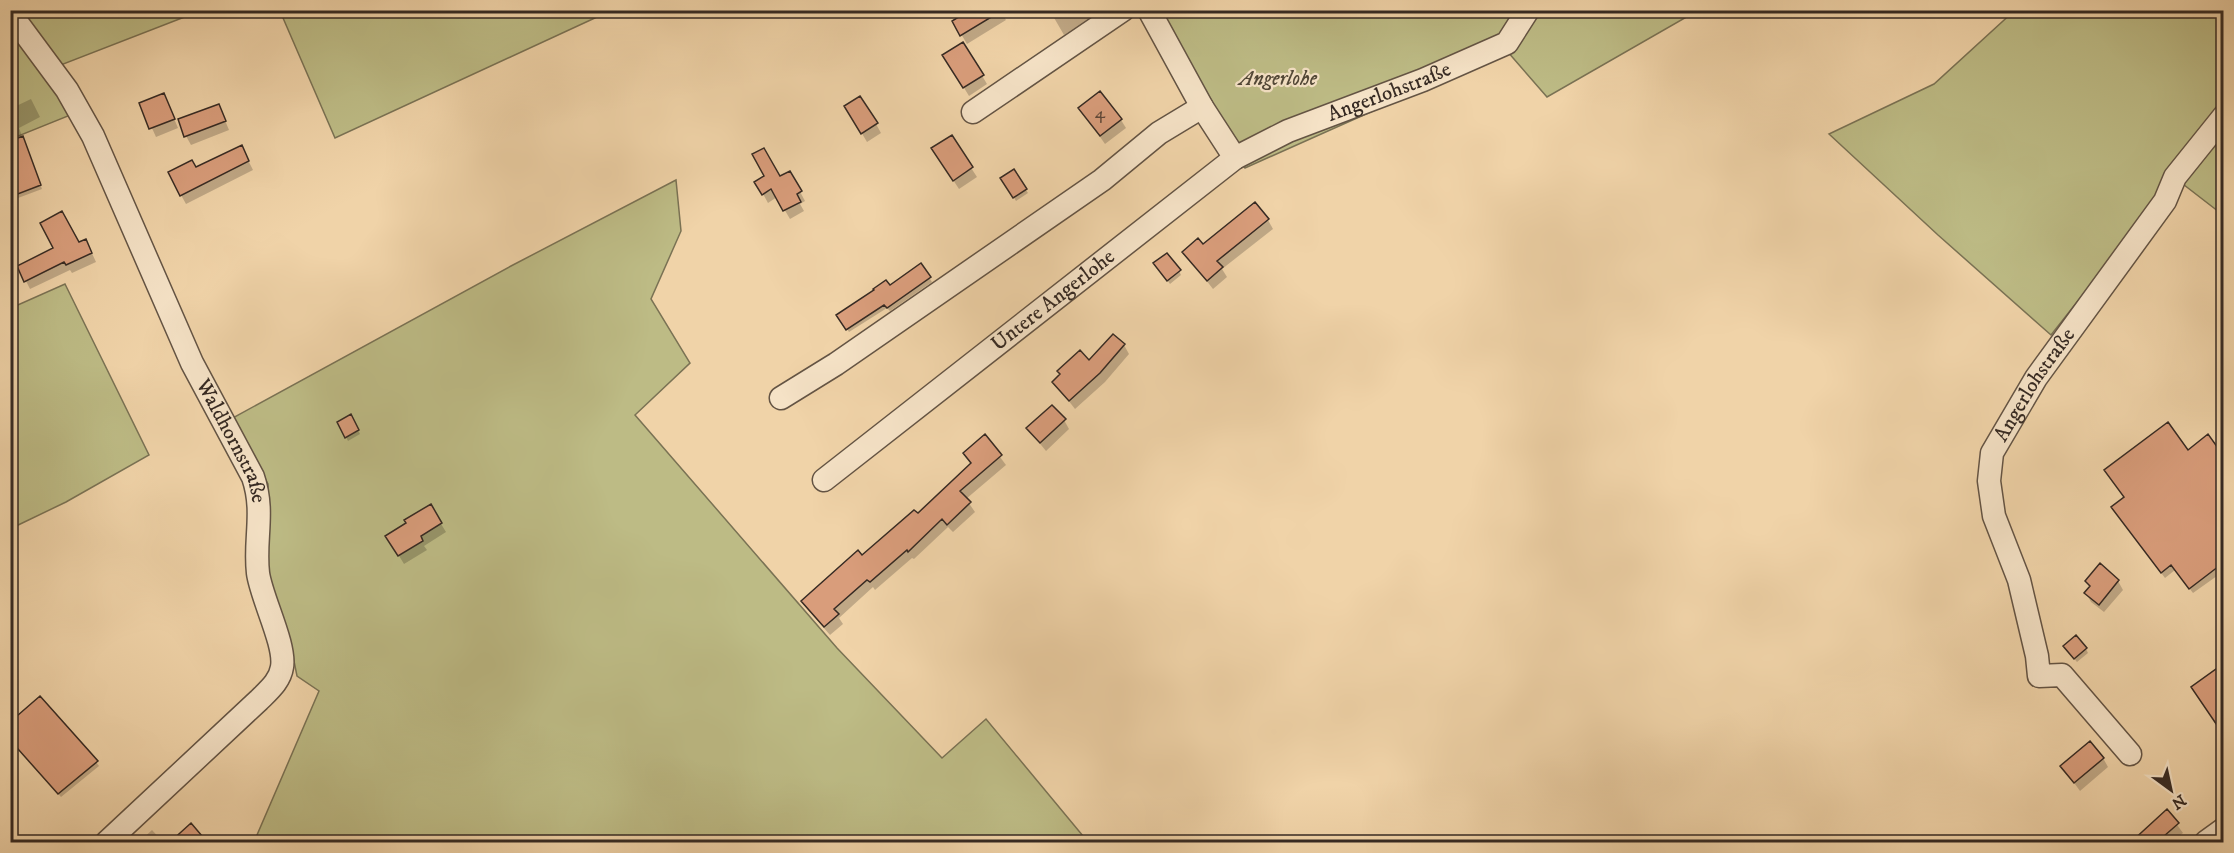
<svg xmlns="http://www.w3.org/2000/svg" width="2234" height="853" font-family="'IM FELL DW Pica',serif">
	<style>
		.green { fill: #bdbb85; stroke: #7a7254; stroke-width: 1.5 }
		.shadow { fill: #0003 }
		.building { fill: #d99d7b; stroke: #362a23; stroke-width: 1.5 }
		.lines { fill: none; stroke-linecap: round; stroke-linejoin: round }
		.minor-casing { stroke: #645444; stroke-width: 25 }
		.minor { stroke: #f5e2c6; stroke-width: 22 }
		.labels { text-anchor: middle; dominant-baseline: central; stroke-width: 4.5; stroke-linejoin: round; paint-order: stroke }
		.number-label { font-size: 18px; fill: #5f4739 }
		.park-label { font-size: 21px; font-style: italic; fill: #514737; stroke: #f5e2c6 }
		.street-label { font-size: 21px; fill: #362a23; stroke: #f5e2c6 }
	</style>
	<rect width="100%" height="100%" fill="#f0d3a8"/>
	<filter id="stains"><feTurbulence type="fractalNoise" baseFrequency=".00333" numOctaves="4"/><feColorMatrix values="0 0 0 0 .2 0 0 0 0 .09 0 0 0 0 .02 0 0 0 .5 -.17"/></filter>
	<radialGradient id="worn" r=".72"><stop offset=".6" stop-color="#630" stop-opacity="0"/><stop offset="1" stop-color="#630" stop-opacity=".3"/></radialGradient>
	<!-- green -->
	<path class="green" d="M 11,11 L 200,11 L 45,71 L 73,114 L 11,139 Z
		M 280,11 L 610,11 L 335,138 Z
		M 1158,11 L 1697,11 L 1547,97 L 1507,51 L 1245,168 L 1168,23 Z
		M 2014,11 L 2223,11 L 2223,215 L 2175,178 L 2051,335 L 1938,235 L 1829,134 L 1934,84 Z
		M 676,180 L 681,231 L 651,299 L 690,363 L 635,415 L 837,648 L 942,758 L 986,719 L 1088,842 L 254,842 L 319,691 L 297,676 L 291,646 L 265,563 L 268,543 L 268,484 L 229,420 L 511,266 Z
		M 65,284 L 149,455 L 66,502 L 14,527 L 10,523 L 11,308 Z"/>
	<!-- shadow -->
	<path class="shadow" d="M 1000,10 L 1006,20 L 967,44 L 954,22 Z
		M 1061,10 L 1101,10 L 1064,35 L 1053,16 Z
		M 963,44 L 987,84 L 969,96 L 944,55 Z
		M 164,95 L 178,128 L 156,137 L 141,104 Z
		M 31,99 L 40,117 L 19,128 L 42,189 L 10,201 L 10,109 Z
		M 219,106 L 229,130 L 191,145 L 186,136 Z
		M 1080,108 L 1121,120 L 1126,128 L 1105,144 Z
		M 851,115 L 876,124 L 881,133 L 867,142 Z
		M 951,137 L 977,177 L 959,189 L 938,157 Z
		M 246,156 L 253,170 L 186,204 L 181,195 L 196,169 Z
		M 1013,171 L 1028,193 L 1016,201 L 1002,178 Z
		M 790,173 L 805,201 L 800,204 L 804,211 L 790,219 L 777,197 L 768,203 L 757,183 L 780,178 Z
		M 1268,220 L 1273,229 L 1222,269 L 1227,277 L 1213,289 L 1184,252 Z
		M 79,244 L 90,249 L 96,262 L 72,273 L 70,270 L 30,289 L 26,281 Z
		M 921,265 L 932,282 L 890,311 L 887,308 L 849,332 L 838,315 L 889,287 Z
		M 1157,267 L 1179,271 L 1181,275 L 1170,284 Z
		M 1113,336 L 1124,345 L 1129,354 L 1105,382 L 1075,409 L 1054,382 L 1089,363 Z
		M 351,416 L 360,434 L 348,441 L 339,423 Z
		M 1064,420 L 1069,429 L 1046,451 L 1028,429 Z
		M 2208,436 L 2224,457 L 2224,571 L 2193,593 L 2175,570 L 2165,578 L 2116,513 Z
		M 985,437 L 1006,465 L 966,499 L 975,512 L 953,532 L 948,527 L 914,559 L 912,558 L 875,590 L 873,587 L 839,618 L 843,624 L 830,635 L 808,610 L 803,601 L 918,515 L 972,464 L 965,453 Z
		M 430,506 L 446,532 L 424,546 L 427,550 L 404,564 L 387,536 Z
		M 2086,581 L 2118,581 L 2123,590 L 2104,612 L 2091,602 L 2086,593 L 2090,588 Z
		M 2086,649 L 2088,653 L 2077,662 L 2067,650 Z
		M 2224,666 L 2224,734 L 2193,688 Z
		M 10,740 L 96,762 L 99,766 L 61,797 Z
		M 2103,758 L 2108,767 L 2080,791 L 2062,766 Z
		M 2167,811 L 2183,833 L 2171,842 L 2133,842 Z
		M 152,830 L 163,842 L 140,842 L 140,841 Z"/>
	<!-- building -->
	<path class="building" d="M 970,10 L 1003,10 L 960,36 L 952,21 Z
		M 963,42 L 984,75 L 963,88 L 942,55 Z
		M 1100,91 L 1122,119 L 1100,136 L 1078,108 Z
		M 164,93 L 175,119 L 149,129 L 139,103 Z
		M 860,96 L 878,123 L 861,134 L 844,106 Z
		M 219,104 L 226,121 L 184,137 L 178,119 Z
		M 952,135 L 973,167 L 953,181 L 931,148 Z
		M 23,136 L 41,185 L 10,197 L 10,141 Z
		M 242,145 L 249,161 L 180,196 L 168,172 L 192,160 L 196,167 Z
		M 764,148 L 780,176 L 790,171 L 802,191 L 797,194 L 801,202 L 783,211 L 771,189 L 762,195 L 754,182 L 764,176 L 752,154 Z
		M 1014,169 L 1027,189 L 1013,198 L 1000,178 Z
		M 1255,202 L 1269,219 L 1217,261 L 1223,267 L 1207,281 L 1182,252 L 1198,238 L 1203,244 Z
		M 62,211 L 79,242 L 86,239 L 92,253 L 66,265 L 64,262 L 24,282 L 17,266 L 53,248 L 40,223 Z
		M 1167,253 L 1181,270 L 1167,281 L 1153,263 Z
		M 921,263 L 931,277 L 887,308 L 884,305 L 846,330 L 836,315 L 874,290 L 873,289 L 886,280 L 890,285 Z
		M 1113,334 L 1125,344 L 1100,373 L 1069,401 L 1052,382 L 1060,374 L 1057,371 L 1080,350 L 1089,360 Z
		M 1052,405 L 1066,419 L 1040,443 L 1026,428 Z
		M 351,414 L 359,430 L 345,438 L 337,422 Z
		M 2168,422 L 2188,450 L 2208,434 L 2223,455 L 2223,563 L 2189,589 L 2171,565 L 2161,573 L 2111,507 L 2124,497 L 2104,470 Z
		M 985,434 L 1002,455 L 960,491 L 971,502 L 947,525 L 942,519 L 908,552 L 907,550 L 870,582 L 867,580 L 834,609 L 839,614 L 824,627 L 801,601 L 858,550 L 862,555 L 914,510 L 918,513 L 971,463 L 963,453 Z
		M 431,504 L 442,523 L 421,536 L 423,541 L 398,556 L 385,536 L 406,523 L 404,520 Z
		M 2100,563 L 2119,580 L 2099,605 L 2084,593 L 2090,586 L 2085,581 Z
		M 2076,635 L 2087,648 L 2074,659 L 2063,646 Z
		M 2223,664 L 2223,734 L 2191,687 Z
		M 40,696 L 98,761 L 58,794 L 10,740 L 10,722 Z
		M 2090,741 L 2104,758 L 2074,783 L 2060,766 Z
		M 2167,809 L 2179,823 L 2156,843 L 2130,843 Z
		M 191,823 L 208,843 L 169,843 Z"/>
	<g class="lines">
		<defs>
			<g id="minor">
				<path d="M 1149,10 L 1202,107 L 1235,158"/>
				<path id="s1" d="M 10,13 L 67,90 L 93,136 L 192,363 L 253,477 C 265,512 254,539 258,573 C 261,597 286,645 282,667 C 280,681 269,690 259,700 L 107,842"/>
				<path d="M 973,112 L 1123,10"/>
				<path d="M 781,398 L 836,364 L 1102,180 L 1159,133 L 1202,107"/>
				<path id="s2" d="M 824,480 L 1235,158 L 1288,131 L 1423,80 L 1507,43 L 1528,10"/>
				<path id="s3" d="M 2130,754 L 2062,675 L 2039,676 L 2037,656 L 2019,580 L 1994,516 L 1989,481 L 1992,453 L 2036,378 L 2165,201 L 2175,177 L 2224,116"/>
				<path d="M 2206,842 L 2224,829"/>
			</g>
		</defs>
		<!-- minor casing -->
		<use href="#minor" class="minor-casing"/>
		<!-- minor -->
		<use href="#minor" class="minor"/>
	</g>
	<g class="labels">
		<!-- number labels -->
		<g class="number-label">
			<text x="1100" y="113">4</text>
		</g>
		<!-- park labels -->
		<g class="park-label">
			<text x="1278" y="79">Angerlohe</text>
		</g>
		<!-- street labels -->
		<g class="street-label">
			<text stroke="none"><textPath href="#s2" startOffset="690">Angerlohstraße</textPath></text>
			<text stroke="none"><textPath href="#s2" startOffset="291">Untere Angerlohe</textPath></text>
			<text stroke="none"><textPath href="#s3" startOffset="438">Angerlohstraße</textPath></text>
			<text stroke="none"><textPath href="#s1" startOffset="484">Waldhornstraße</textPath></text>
		</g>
	</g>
	<!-- margin -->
	<rect width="2234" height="853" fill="none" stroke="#f0d3a8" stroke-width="36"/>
	<rect x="12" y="12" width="2210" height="829" fill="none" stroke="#362a23" stroke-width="3"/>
	<rect x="18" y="18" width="2198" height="817" fill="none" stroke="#362a23" stroke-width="1.5"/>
	<!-- north arrow -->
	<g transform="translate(2171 790) rotate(147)" stroke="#f5e2c6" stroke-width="4.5" paint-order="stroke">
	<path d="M0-4.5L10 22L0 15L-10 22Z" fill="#362a23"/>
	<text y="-9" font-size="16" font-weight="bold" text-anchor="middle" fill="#362a23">N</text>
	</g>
	<rect width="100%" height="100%" filter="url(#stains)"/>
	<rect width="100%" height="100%" fill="url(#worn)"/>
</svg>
